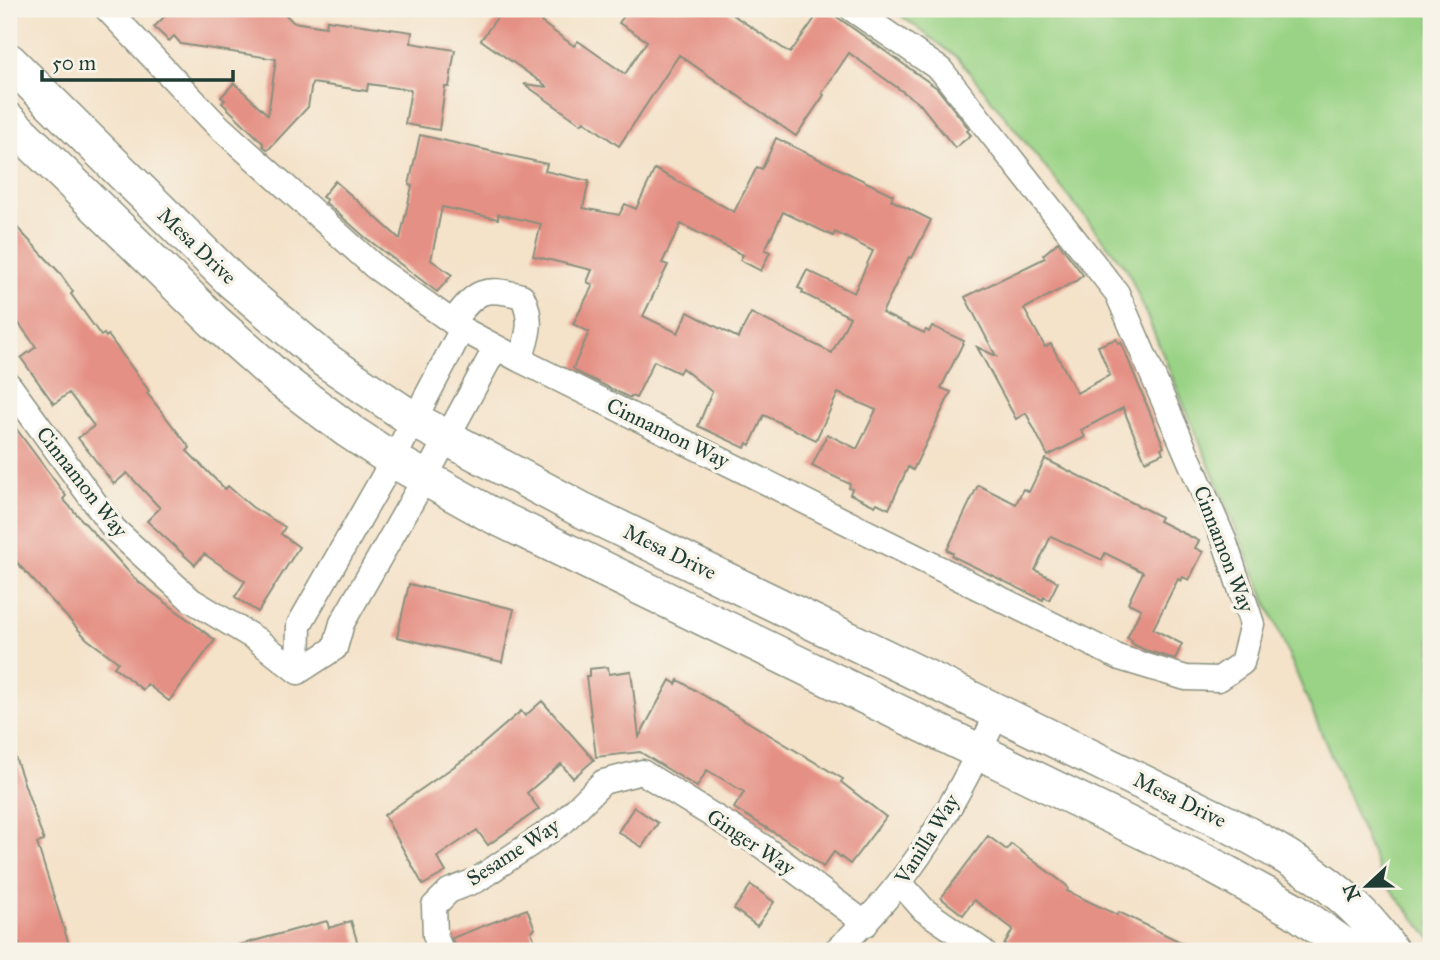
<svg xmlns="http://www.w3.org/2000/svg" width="1440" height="960" font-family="'IM FELL Great Primer',serif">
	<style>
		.green { fill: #9ad385; stroke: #5c885c; stroke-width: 2 }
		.building { fill: #e59084; fill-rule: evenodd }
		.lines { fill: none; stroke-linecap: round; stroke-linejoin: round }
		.street-casing { stroke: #8a907e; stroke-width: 27 }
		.secondary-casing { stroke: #8a907e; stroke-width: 38 }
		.street { stroke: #fff; stroke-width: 24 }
		.secondary { stroke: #fff; stroke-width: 35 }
		.labels { text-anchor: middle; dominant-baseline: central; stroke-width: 7; stroke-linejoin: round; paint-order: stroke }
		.street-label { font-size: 21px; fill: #1f3d34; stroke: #f7f3e8 }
	</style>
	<rect width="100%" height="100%" fill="#f7f3e8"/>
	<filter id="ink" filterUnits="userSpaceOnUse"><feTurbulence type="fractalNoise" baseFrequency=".0143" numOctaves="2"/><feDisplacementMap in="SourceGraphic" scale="14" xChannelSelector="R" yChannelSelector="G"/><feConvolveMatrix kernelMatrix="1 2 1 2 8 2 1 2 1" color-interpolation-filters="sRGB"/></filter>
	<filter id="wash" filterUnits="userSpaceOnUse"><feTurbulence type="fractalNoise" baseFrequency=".00686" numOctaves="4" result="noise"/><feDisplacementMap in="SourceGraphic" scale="28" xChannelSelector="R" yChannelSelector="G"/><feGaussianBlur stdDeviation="1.57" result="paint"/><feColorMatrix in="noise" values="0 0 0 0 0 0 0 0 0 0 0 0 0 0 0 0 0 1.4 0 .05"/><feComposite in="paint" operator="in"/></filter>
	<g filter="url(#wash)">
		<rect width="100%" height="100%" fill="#f4e2c9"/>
		<!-- green -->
		<path class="green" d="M 892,9 L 1431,9 L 1431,939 L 1383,880 L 1128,271 L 958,58 Z"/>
		<g id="blocks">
			<!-- building -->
			<path class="building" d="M 172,9 L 280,9 L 293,22 L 326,27 L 327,20 L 412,32 L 411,43 L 455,50 L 449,87 L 445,87 L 439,130 L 405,124 L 411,90 L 368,84 L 367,91 L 312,83 L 308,107 L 268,150 L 263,146 L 263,143 L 222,103 L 225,100 L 221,97 L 234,83 L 268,115 L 276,59 L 181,44 L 174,36 L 169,41 L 154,27 Z
				M 503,9 L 550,9 L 541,22 L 574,46 L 578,41 L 625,74 L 647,41 L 619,23 L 629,9 L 724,9 L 790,53 L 821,10 L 825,13 L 827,10 L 937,88 L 969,129 L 967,131 L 971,135 L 955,148 L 920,104 L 849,53 L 822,93 L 824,95 L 796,136 L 679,55 L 619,146 L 584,121 L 581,124 L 524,84 L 548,87 L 481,40 Z
				M 420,135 L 547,164 L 545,171 L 589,181 L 583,208 L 619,215 L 625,204 L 636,209 L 655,169 L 734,212 L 757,167 L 762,169 L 776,138 L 893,195 L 891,200 L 931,220 L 912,258 L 909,257 L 882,313 L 924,333 L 926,330 L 929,332 L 932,326 L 964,341 L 941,388 L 951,392 L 913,470 L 908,467 L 889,509 L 877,503 L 875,506 L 850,494 L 852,489 L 849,488 L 850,484 L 812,466 L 827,434 L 857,449 L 876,410 L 838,393 L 816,440 L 764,415 L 750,445 L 747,443 L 745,448 L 698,426 L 712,392 L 682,368 L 679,373 L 654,361 L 636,398 L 631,396 L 630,398 L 577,372 L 573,368 L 589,332 L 573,324 L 593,285 L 587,282 L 592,270 L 533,256 L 541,224 L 498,214 L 498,219 L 442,207 L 431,260 L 452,275 L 437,292 L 366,238 L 325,202 L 327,200 L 322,197 L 335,181 L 400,239 L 412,186 L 409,185 ZM 783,212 L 833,236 L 835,232 L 873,251 L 854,293 L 807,270 L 798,288 L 803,290 L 802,293 L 850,317 L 832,353 L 751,313 L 738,338 L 688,312 L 678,333 L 643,316 L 668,265 L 662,263 L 681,224 L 743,255 L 740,260 L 761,271 L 770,252 L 765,250 Z
				M 9,219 L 59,272 L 73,292 L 71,294 L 101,336 L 104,334 L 106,337 L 108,335 L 149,391 L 147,393 L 190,448 L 187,451 L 225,489 L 228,486 L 252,507 L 285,527 L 281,534 L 299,547 L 258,612 L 235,597 L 245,581 L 204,554 L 195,565 L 147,521 L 160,508 L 127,473 L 114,484 L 78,438 L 94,426 L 69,393 L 54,404 L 21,358 L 36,347 L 9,310 Z
				M 1058,242 L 1083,275 L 1076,281 L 1024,309 L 1045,347 L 1051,344 L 1077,393 L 1110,375 L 1098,346 L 1116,339 L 1118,343 L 1121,342 L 1164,447 L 1161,448 L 1163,453 L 1145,461 L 1123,408 L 1081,430 L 1085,437 L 1048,456 L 1026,413 L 1016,419 L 977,347 L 996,356 L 965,297 L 1045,258 L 1043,255 Z
				M 9,419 L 66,496 L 63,499 L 136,580 L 215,640 L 169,701 L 147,684 L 143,690 L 114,667 L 118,662 L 87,639 L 9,554 Z
				M 1045,459 L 1161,517 L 1159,521 L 1199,541 L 1195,548 L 1203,552 L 1189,580 L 1183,577 L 1181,581 L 1178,579 L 1153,629 L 1182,644 L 1175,659 L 1145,650 L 1131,643 L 1132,640 L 1127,638 L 1141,609 L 1128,603 L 1143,572 L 1105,553 L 1102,560 L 1051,536 L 1035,570 L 1058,582 L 1049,600 L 1044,597 L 1043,600 L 952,556 L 953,553 L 947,550 L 978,485 L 1016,504 L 1023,489 L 1029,492 Z
				M 409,584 L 514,609 L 502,662 L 397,637 Z
				M 608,667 L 609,674 L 631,671 L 639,737 L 670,680 L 676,684 L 678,680 L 843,779 L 841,782 L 886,817 L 850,864 L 834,852 L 823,867 L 796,846 L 734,808 L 744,792 L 707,770 L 697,787 L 640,752 L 596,757 L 586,676 L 589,676 L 589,669 Z
				M 542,701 L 594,760 L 573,778 L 561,764 L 527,793 L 539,809 L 488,845 L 477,830 L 437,857 L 446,872 L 423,885 L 384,815 L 469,756 L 521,711 L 525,716 Z
				M 9,748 L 12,748 L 44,841 L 37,843 L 71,951 L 21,951 L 19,943 L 9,946 Z
				M 634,807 L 658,823 L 642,847 L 618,832 Z
				M 988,836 L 1007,850 L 1011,844 L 1066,885 L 1068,888 L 1067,891 L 1117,915 L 1119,912 L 1199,951 L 1014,951 L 1004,945 L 1013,929 L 974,900 L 963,915 L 941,898 Z
				M 751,885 L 774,902 L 757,926 L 734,909 Z
				M 527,909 L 535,929 L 531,931 L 539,951 L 456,951 L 452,938 Z
				M 327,921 L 329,928 L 351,921 L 360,951 L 240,951 L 239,945 Z"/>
		</g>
	</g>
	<g filter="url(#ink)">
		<use href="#blocks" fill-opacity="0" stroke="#8a907e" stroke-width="2"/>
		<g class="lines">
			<defs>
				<path id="street" d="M 107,9 L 215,123 L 375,267 L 462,329 L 520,360 L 1120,658 L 1186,678 L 1219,679 L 1242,663 L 1252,624 L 1224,540 L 1117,293 L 941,70 L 852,9
					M 453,321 C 477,290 483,286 522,296 C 534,319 528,337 520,360
					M 9,385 L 114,529 L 191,600 L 256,639 L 298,672
					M 298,672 L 335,648 L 342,623 L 425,478 L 496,347
					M 298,672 L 299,625 L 393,460 L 462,329
					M 901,884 L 924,910 L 983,951
					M 441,951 L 435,935 L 434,906 L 449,891 L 477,880 L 563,822 L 603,782 L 642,772 L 762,846 L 866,924
					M 835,951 C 912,883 955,804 998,712"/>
				<path id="secondary" d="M 9,61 L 233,282 L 325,360 L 414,420 L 580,509 L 1228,824 C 1290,857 1352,891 1391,951
					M 9,121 L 215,322 L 277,377 L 349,431 L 393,460 L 488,513 L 1204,861 L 1294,910 L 1352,951"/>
			</defs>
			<!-- street casing -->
			<use href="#street" class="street-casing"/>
			<!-- secondary casing -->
			<use href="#secondary" class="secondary-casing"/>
			<!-- street -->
			<use href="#street" class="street"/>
			<!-- secondary -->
			<use href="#secondary" class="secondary"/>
		</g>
	</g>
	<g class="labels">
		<!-- street labels -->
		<g class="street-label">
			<text transform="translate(197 246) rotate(44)">Mesa Drive</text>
			<text transform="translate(668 433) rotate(26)">Cinnamon Way</text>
			<text transform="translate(82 482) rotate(52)">Cinnamon Way</text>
			<text transform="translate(1224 549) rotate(69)">Cinnamon Way</text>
			<text transform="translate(670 552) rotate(26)">Mesa Drive</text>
			<text transform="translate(1180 800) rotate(26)">Mesa Drive</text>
			<text transform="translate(927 839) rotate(-58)">Vanilla Way</text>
			<text transform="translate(751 842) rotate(34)">Ginger Way</text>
			<text transform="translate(513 852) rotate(-33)">Sesame Way</text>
		</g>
	</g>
	<!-- margin -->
	<rect width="1440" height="960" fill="none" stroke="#f7f3e8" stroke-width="35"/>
	<!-- north arrow -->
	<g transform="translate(1367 886) rotate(248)" stroke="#f7f3e8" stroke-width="5" paint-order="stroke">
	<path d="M0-5L12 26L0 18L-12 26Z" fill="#1f3d34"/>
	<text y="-10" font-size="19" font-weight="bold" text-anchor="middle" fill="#1f3d34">N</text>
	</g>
	<!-- scale -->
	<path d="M42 70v10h191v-10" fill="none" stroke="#1f3d34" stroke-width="3.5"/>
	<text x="52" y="70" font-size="21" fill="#1f3d34" stroke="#f7f3e8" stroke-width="5" paint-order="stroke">50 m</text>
</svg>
